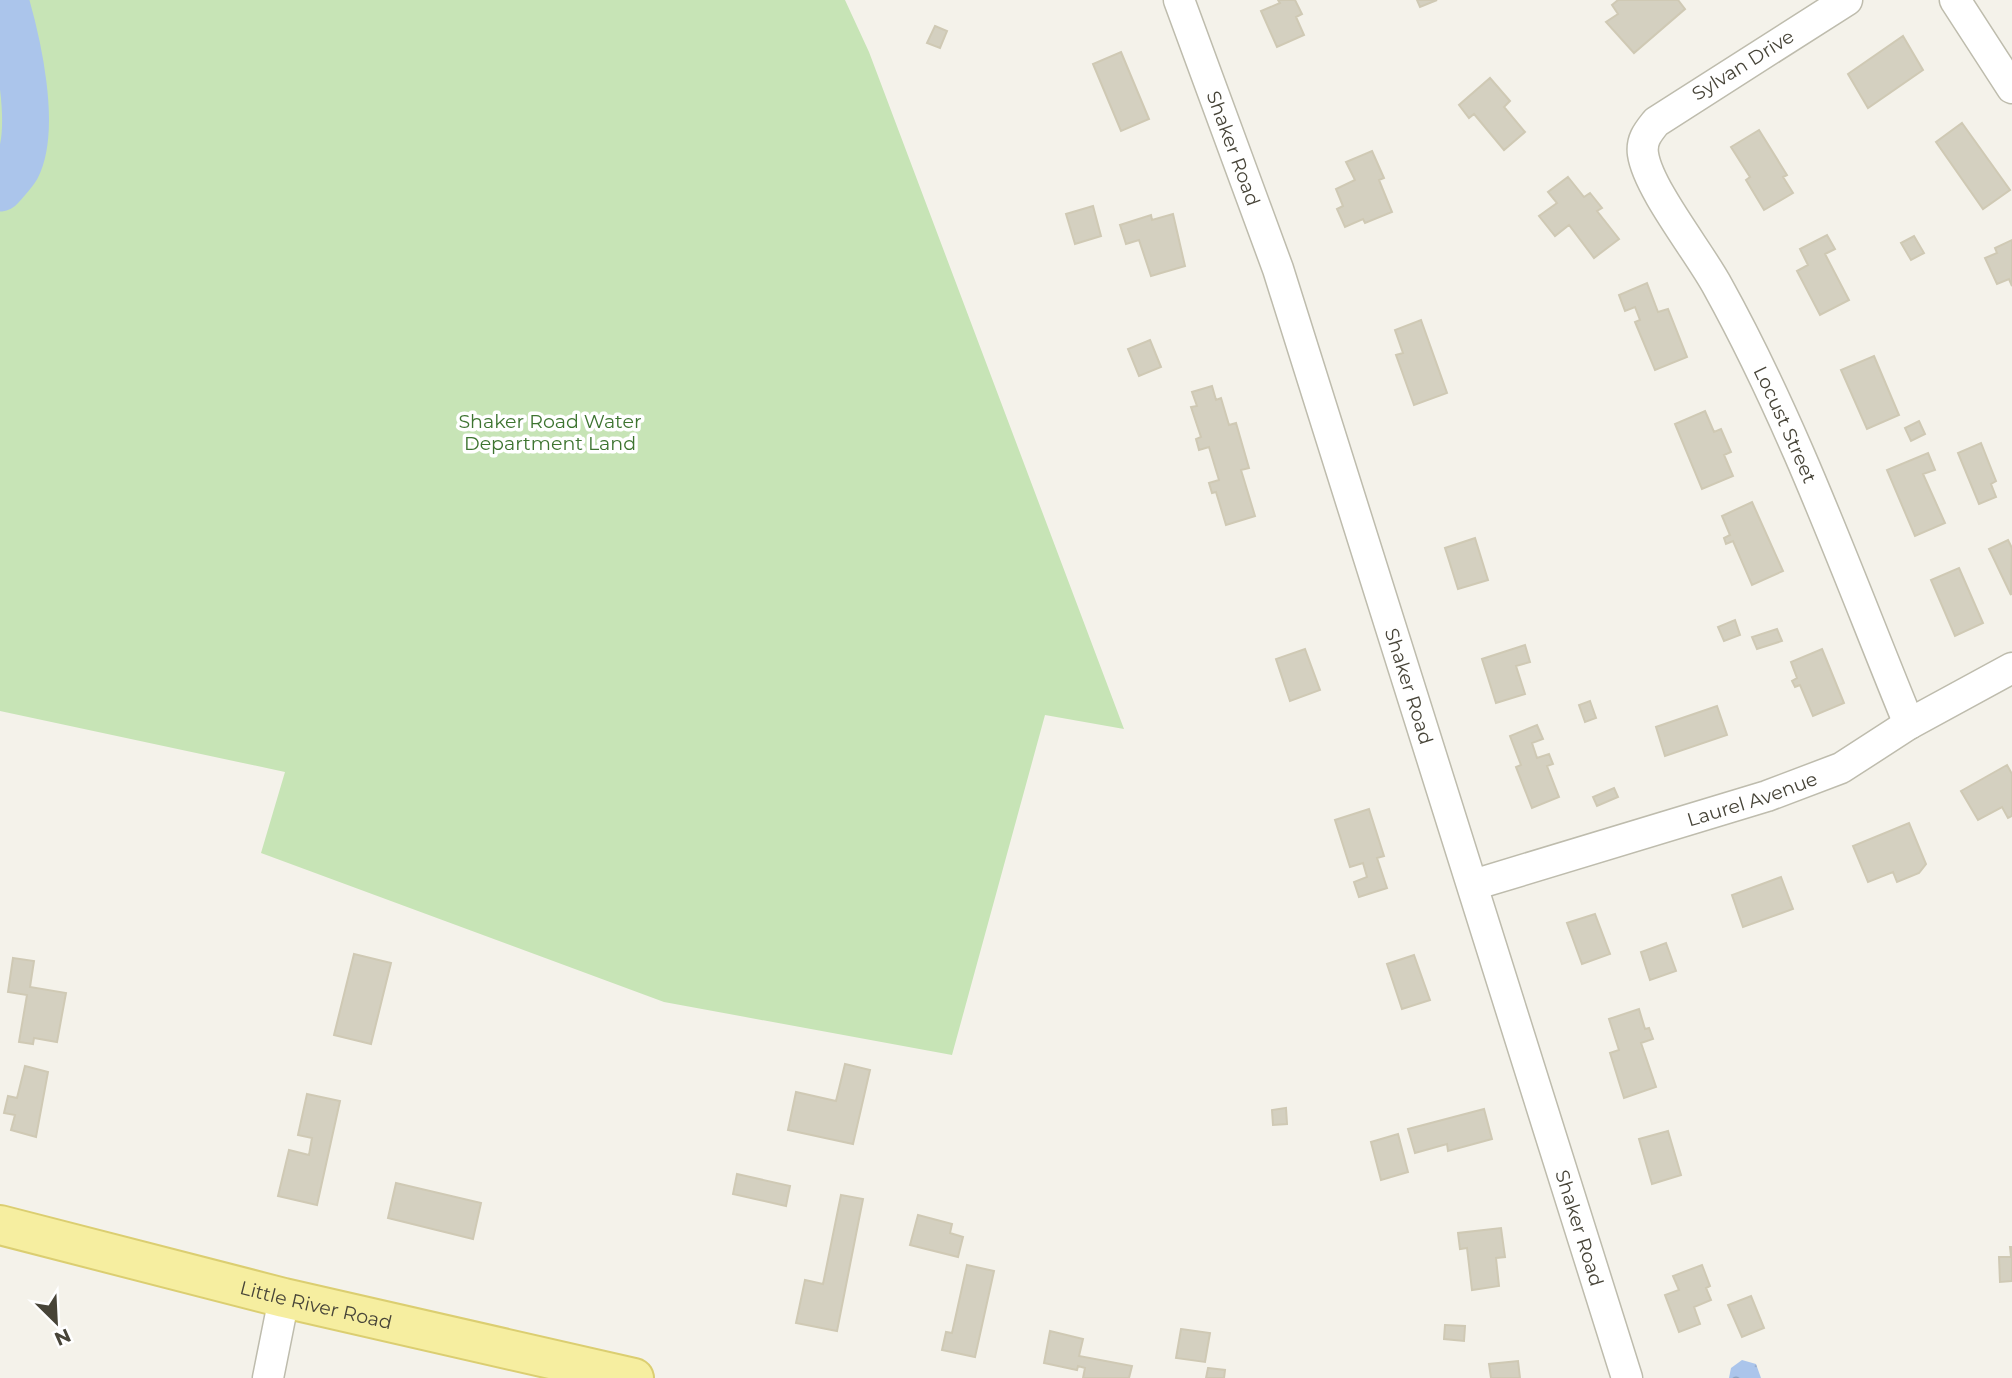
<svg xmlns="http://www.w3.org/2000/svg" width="2012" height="1378" font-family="Montserrat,sans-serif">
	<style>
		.park { fill: #c7e4b6 }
		.water { fill: url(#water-ripples) }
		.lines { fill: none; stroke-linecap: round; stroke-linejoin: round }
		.river { stroke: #abc5eb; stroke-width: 47 }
		.building { fill: #d4d0c0; stroke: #cfc9b4; stroke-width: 2 }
		.minor-casing { stroke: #bebcad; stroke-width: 33 }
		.major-casing { stroke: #dbce71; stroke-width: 42 }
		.minor { stroke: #fff; stroke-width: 30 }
		.major { stroke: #f6eea0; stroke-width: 38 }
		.labels { text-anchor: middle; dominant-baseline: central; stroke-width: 7; stroke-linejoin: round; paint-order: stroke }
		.street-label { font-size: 19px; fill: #474438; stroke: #fff }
		.park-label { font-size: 19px; fill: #3d7430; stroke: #fff }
	</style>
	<defs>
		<pattern id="water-ripples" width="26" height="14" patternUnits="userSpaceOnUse" patternTransform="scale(1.75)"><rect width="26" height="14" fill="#abc5eb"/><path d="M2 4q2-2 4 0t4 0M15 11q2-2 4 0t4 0" fill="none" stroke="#8da2bf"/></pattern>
	</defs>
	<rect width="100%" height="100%" fill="#f4f2ea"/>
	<!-- park -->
	<path class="park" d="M 0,0 L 845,0 L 869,52 L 1124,729 L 1045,715 L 952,1055 L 664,1002 L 261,853 L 285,772 L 0,711 Z"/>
	<!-- water -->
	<path class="water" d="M 1742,1360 L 1756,1364 L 1761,1378 L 1729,1378 L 1731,1368 Z"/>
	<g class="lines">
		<!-- river -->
		<path class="river" d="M 0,188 C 5,182 13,174 17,167 C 37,127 17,41 5,0"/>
	</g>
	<!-- building -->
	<path class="building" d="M 1278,0 L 1295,0 L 1302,14 L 1296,17 L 1304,35 L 1277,47 L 1261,11 L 1280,3 Z
		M 1417,0 L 1437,0 L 1420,7 Z
		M 1618,0 L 1678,0 L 1685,9 L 1634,53 L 1606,22 L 1618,14 L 1612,5 Z
		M 935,26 L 947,31 L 940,48 L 927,43 Z
		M 1903,36 L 1923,70 L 1868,108 L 1848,74 Z
		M 1121,52 L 1149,119 L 1121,131 L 1093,64 Z
		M 1490,78 L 1510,101 L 1504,107 L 1525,132 L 1504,150 L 1474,114 L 1469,118 L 1459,105 Z
		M 1962,123 L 2010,190 L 1983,209 L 1936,142 Z
		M 1759,130 L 1787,175 L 1783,177 L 1793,193 L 1764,210 L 1746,180 L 1750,177 L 1731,147 Z
		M 1372,151 L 1384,178 L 1379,180 L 1392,212 L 1365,223 L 1363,219 L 1345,227 L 1337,209 L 1343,206 L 1336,189 L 1355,180 L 1346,162 Z
		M 1568,177 L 1584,197 L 1590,193 L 1602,208 L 1597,211 L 1619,239 L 1594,258 L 1569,225 L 1555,236 L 1539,216 L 1557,203 L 1548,192 Z
		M 1093,206 L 1101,236 L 1075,244 L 1066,214 Z
		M 1173,214 L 1185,266 L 1151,276 L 1139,240 L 1126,244 L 1120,225 L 1151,215 L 1152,220 Z
		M 1827,235 L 1835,249 L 1825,254 L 1849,300 L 1820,315 L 1797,271 L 1808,265 L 1800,249 Z
		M 1914,236 L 1924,253 L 1911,260 L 1901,243 Z
		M 2012,240 L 2012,286 L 2009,279 L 1997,284 L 1985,258 L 1997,253 L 1995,248 Z
		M 1647,283 L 1658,312 L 1668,309 L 1687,357 L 1655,370 L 1635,322 L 1640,320 L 1635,307 L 1625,311 L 1619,295 Z
		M 1421,320 L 1447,393 L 1414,405 L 1396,355 L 1403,353 L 1395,330 Z
		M 1150,340 L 1161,367 L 1139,376 L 1128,349 Z
		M 1874,356 L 1899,415 L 1867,429 L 1841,370 Z
		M 1212,386 L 1216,400 L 1221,398 L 1229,425 L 1236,423 L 1249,468 L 1241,470 L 1255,516 L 1226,525 L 1216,492 L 1212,493 L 1209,483 L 1219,480 L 1209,447 L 1199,450 L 1196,439 L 1201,437 L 1191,407 L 1197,406 L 1192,392 Z
		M 1705,411 L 1714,432 L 1721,429 L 1731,452 L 1724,455 L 1733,476 L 1702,489 L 1675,424 Z
		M 1919,421 L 1925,434 L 1911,441 L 1905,428 Z
		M 1981,443 L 1996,481 L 1991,484 L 1996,497 L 1979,504 L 1958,453 Z
		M 1928,453 L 1935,470 L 1923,474 L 1945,523 L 1915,536 L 1887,470 Z
		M 1752,502 L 1783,571 L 1752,585 L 1733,541 L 1726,544 L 1724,538 L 1730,535 L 1722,516 Z
		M 1475,538 L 1488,580 L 1458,589 L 1445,548 Z
		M 2008,540 L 2012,548 L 2011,595 L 1989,549 Z
		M 1959,568 L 1983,623 L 1955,636 L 1931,580 Z
		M 1735,620 L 1740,635 L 1724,641 L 1718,627 Z
		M 1777,629 L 1782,641 L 1757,649 L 1752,637 Z
		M 1525,645 L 1530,662 L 1516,666 L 1525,694 L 1496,703 L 1482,659 Z
		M 1305,649 L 1320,690 L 1290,701 L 1276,659 Z
		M 1822,649 L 1844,703 L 1813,716 L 1800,685 L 1795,687 L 1792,681 L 1797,678 L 1791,662 Z
		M 1590,701 L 1596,718 L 1585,722 L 1579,705 Z
		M 1717,706 L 1727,735 L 1665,756 L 1656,727 Z
		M 1537,725 L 1543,739 L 1532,743 L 1537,758 L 1549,754 L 1553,764 L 1547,766 L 1559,797 L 1532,808 L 1516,767 L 1521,765 L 1510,736 Z
		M 2007,765 L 2012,774 L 2012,816 L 2008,818 L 2002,807 L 1978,820 L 1961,791 Z
		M 1614,788 L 1618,797 L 1597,806 L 1593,797 Z
		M 1369,809 L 1384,856 L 1377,858 L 1387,888 L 1359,897 L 1354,882 L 1367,877 L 1363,863 L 1350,867 L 1335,820 Z
		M 1909,823 L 1926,864 L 1919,873 L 1897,882 L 1893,872 L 1868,882 L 1853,846 Z
		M 1781,877 L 1793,909 L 1743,927 L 1732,895 Z
		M 1595,914 L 1610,954 L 1582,964 L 1567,923 Z
		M 1666,943 L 1676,971 L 1650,980 L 1641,952 Z
		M 354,954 L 391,963 L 371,1044 L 334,1035 Z
		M 1414,955 L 1430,1000 L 1402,1009 L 1387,964 Z
		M 13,958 L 34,961 L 30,987 L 66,993 L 57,1042 L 34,1038 L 33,1044 L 19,1042 L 27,995 L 8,992 Z
		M 1639,1009 L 1645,1029 L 1649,1028 L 1653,1039 L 1641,1043 L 1656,1087 L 1624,1098 L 1610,1053 L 1619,1050 L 1609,1019 Z
		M 845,1064 L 870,1070 L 853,1144 L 788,1130 L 796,1092 L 836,1101 Z
		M 25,1066 L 48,1072 L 36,1137 L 11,1130 L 15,1115 L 4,1113 L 8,1096 L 17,1098 Z
		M 307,1094 L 340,1101 L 317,1205 L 278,1196 L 289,1150 L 309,1155 L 312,1138 L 298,1135 Z
		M 1286,1108 L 1287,1124 L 1273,1125 L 1272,1110 Z
		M 1484,1109 L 1492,1139 L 1448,1151 L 1447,1144 L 1415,1153 L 1408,1129 Z
		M 1668,1131 L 1681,1175 L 1652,1184 L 1639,1139 Z
		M 1398,1134 L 1408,1172 L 1381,1180 L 1371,1142 Z
		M 737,1174 L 790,1186 L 786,1206 L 733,1194 Z
		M 396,1183 L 481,1203 L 473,1239 L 388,1218 Z
		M 841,1195 L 863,1199 L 837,1331 L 796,1323 L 805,1280 L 823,1284 Z
		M 918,1215 L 952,1224 L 950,1233 L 963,1237 L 958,1257 L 910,1245 Z
		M 1501,1228 L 1505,1257 L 1496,1258 L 1499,1286 L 1472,1290 L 1467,1248 L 1460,1249 L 1458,1233 Z
		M 2010,1247 L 2012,1247 L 2012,1281 L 2000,1282 L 1999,1257 L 2011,1257 Z
		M 967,1265 L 994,1271 L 975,1357 L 942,1350 L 946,1332 L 952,1333 Z
		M 1702,1265 L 1710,1286 L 1706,1288 L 1711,1300 L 1694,1307 L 1700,1324 L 1679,1332 L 1665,1295 L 1679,1290 L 1673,1276 Z
		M 1751,1296 L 1764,1328 L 1742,1337 L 1728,1305 Z
		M 1445,1325 L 1465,1326 L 1464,1341 L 1444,1339 Z
		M 1181,1329 L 1210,1333 L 1205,1362 L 1176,1358 Z
		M 1050,1331 L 1083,1339 L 1079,1356 L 1132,1366 L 1129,1378 L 1083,1378 L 1085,1368 L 1078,1366 L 1077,1370 L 1044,1363 Z
		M 1518,1361 L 1520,1378 L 1491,1378 L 1489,1364 Z
		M 1208,1368 L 1225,1370 L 1224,1378 L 1206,1378 Z"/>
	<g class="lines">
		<defs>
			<g id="minor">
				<path id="s1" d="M 1179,0 L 1278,269 L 1627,1378"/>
				<path id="s2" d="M 1847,0 L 1656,122 C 1648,132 1641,140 1643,154 C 1648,189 1700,253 1718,287 C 1795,426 1849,578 1909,724"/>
				<path d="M 1955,0 L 2012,88"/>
				<path id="s3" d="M 1473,885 L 1767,796 L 1841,768 L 1909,724 L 2012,668"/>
				<path d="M 268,1378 L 284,1298"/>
			</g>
			<g id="major">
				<path id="s4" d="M 0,1225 L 284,1298 L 634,1378"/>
			</g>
		</defs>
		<!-- minor casing -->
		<use href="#minor" class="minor-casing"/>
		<!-- major casing -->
		<use href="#major" class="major-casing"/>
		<!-- minor -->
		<use href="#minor" class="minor"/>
		<!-- major -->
		<use href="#major" class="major"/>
	</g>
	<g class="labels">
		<!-- street labels -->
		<g class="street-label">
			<text transform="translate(1743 65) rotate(-32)">Sylvan Drive</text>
			<text stroke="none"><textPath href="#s1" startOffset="158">Shaker Road</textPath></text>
			<text stroke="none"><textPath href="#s2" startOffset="569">Locust Street</textPath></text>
			<text stroke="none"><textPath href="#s1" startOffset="724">Shaker Road</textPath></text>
			<text stroke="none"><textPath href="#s3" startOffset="292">Laurel Avenue</textPath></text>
			<text stroke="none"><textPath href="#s1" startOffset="1292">Shaker Road</textPath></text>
			<text stroke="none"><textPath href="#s4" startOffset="326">Little River Road</textPath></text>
		</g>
		<!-- park labels -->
		<g class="park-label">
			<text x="550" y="421">Shaker Road Water<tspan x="550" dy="22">Department Land</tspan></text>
		</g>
	</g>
	<!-- north arrow -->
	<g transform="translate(56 1322) rotate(156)" stroke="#ffffff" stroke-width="5" paint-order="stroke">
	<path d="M0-5L12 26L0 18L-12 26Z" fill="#474438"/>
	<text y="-10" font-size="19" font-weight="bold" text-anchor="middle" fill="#474438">N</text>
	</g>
</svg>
